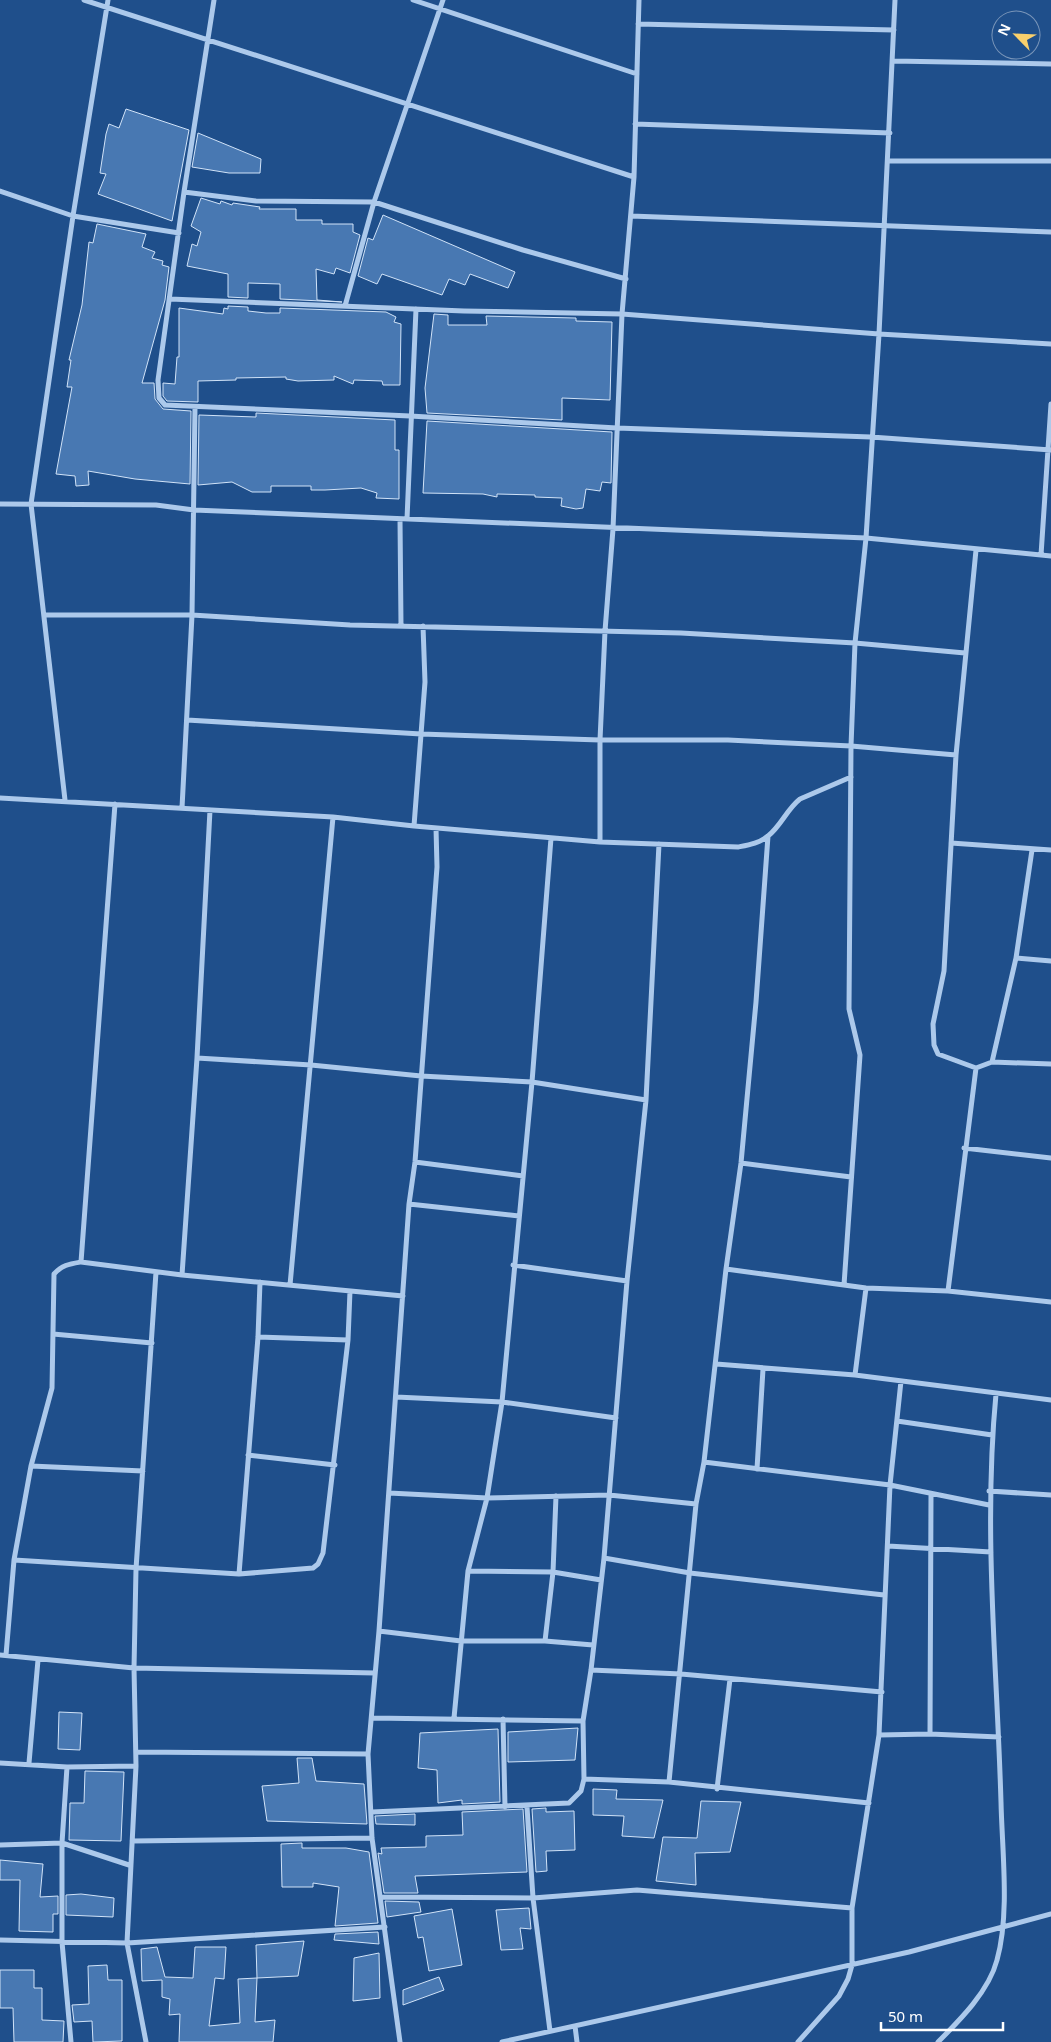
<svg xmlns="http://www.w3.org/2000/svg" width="1051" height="2042" font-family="'Noto Sans',sans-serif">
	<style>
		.building { fill: #4878b2; stroke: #d1e3f8 }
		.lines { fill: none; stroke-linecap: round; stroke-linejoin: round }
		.street { stroke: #acc9eb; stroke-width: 5 }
	</style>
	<rect width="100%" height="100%" fill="#1f4f8b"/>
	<!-- building -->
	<path class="building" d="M 126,109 L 189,130 L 172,221 L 98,194 L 106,174 L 100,173 L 106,134 L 109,124 L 119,128 Z
		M 198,133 L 261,159 L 260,173 L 229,173 L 192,167 Z
		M 201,198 L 220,204 L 221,201 L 232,205 L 233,203 L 260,207 L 259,209 L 296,209 L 296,220 L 322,220 L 322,224 L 353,224 L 353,232 L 360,235 L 350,273 L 336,268 L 334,274 L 316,269 L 317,300 L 342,302 L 280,299 L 280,284 L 248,283 L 248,298 L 228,297 L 228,274 L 187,266 L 192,244 L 197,246 L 201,232 L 191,226 Z
		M 383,215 L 515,272 L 508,288 L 470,274 L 465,285 L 449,279 L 442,295 L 382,274 L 377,284 L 358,276 L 368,238 L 373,240 Z
		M 97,224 L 146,234 L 142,247 L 155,252 L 152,258 L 163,261 L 162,265 L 169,267 L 165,300 L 142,383 L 154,383 L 155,399 L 163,409 L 191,411 L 190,484 L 135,479 L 88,471 L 89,485 L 76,486 L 75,476 L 56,474 L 72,387 L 67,387 L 71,360 L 69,360 L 82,305 L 89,242 L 93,243 Z
		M 228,306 L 248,307 L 248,311 L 266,313 L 280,313 L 280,308 L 386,312 L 396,317 L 394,322 L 401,324 L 400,385 L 383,385 L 382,381 L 354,380 L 353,384 L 334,376 L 334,380 L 298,381 L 286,379 L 286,377 L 236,378 L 236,380 L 198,381 L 198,402 L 167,401 L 163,396 L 163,383 L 175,384 L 177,357 L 179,357 L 179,308 L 223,314 L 224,308 L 228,309 Z
		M 434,314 L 448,315 L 448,325 L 487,325 L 486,316 L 576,318 L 576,321 L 612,322 L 610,400 L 562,398 L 562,420 L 427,413 L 425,388 Z
		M 256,413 L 395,420 L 395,450 L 399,450 L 399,499 L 376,498 L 377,493 L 361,488 L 325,490 L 311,490 L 311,486 L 271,486 L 271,492 L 252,492 L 232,482 L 198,485 L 199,415 L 256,417 Z
		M 427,421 L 612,432 L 611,483 L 602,482 L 600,491 L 586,489 L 583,508 L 576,509 L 561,506 L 562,498 L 535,497 L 535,495 L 497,494 L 497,497 L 483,494 L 423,493 Z
		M 59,1712 L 82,1713 L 80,1750 L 58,1749 Z
		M 578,1728 L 575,1760 L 508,1762 L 508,1732 Z
		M 498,1729 L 500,1802 L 462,1804 L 462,1800 L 438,1803 L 437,1770 L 418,1768 L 420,1733 Z
		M 297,1758 L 312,1758 L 316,1781 L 364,1784 L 367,1824 L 267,1821 L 262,1786 L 299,1783 Z
		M 85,1771 L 124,1772 L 121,1841 L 69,1840 L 70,1803 L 84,1803 Z
		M 593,1789 L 617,1790 L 616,1799 L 663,1800 L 654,1838 L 622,1836 L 624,1816 L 593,1815 Z
		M 701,1801 L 741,1802 L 730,1852 L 695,1853 L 696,1885 L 656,1881 L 663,1837 L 697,1838 Z
		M 546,1808 L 546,1812 L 574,1811 L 575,1850 L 546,1851 L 547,1871 L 536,1872 L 532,1809 Z
		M 523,1809 L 527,1872 L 415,1876 L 418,1893 L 384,1893 L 378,1853 L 382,1854 L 381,1848 L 426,1847 L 426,1836 L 463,1835 L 462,1812 Z
		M 415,1814 L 415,1825 L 376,1824 L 375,1816 Z
		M 302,1843 L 302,1848 L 346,1848 L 369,1852 L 378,1923 L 335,1926 L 339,1887 L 313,1883 L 313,1887 L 282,1887 L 281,1844 Z
		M 0,1860 L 43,1864 L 40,1897 L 58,1896 L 58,1914 L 53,1914 L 53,1932 L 19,1931 L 20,1880 L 0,1880 Z
		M 81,1894 L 114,1898 L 113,1917 L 66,1915 L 66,1895 Z
		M 385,1901 L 419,1902 L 421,1912 L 387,1917 Z
		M 529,1908 L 531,1929 L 520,1928 L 523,1949 L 501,1950 L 496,1910 Z
		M 452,1909 L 462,1965 L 429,1971 L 423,1937 L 418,1938 L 414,1916 Z
		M 378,1932 L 379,1944 L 334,1940 L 335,1934 Z
		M 304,1941 L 298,1976 L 257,1978 L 256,1945 Z
		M 157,1947 L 165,1977 L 193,1978 L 195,1947 L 226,1947 L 224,1979 L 215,1978 L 209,2026 L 240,2023 L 238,1979 L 257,1978 L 255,2022 L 275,2020 L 273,2042 L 179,2042 L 180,2014 L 169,2015 L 170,1999 L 162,1997 L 162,1980 L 142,1981 L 141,1949 Z
		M 379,1953 L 380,1998 L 353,2001 L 354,1958 Z
		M 107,1965 L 108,1980 L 122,1980 L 122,2041 L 93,2042 L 92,2021 L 74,2022 L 72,2005 L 89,2004 L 88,1966 Z
		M 0,1970 L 34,1970 L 34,1988 L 42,1988 L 42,2020 L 64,2021 L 63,2042 L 14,2042 L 13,2008 L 0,2008 Z
		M 439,1977 L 444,1990 L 403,2005 L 403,1990 Z"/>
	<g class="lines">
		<!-- street -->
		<path class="street" d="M 84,0 L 634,177
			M 214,0 L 184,192 L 158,380 L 159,398 L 165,405 L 410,416 L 617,428 L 871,437 L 1051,450
			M 413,0 L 637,74
			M 638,24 L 894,30
			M 893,61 L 1051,64
			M 635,124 L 890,133
			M 888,161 L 1051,161
			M 0,191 L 73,216 L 179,233
			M 184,192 L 256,201 L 374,202 L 523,250 L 626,279
			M 631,216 L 1051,232
			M 170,299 L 464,311 L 622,314 L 879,334 L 1051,344
			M 345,306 L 374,202 L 443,0
			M 0,504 L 156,505 L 194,510 L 866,538 L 1051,556
			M 400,519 L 401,626
			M 407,519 L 416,309
			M 976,550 L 956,755 L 944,971 L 933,1024 L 934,1045 L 938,1054 L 976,1068 L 992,1062 L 1051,1064
			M 1041,555 L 1051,404
			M 44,615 L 192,615 L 350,625 L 681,633 L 855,643 L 965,653
			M 187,720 L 421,734 L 600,740 L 728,740 L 851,746 L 956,755
			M 0,798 L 333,817 L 414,826 L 600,842 L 738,847 C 748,845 760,843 768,836 C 781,826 787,809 800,799 L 851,777
			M 65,800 L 31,504 L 73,216 L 108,0
			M 182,808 L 192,615 L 195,407
			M 414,826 L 425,682 L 423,626
			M 600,842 L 600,740 L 605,631 L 613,529 L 622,314 L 634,177 L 639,0
			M 951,843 L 1051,850
			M 1016,958 L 1051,961
			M 197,1058 L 311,1065 L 421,1076 L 532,1082 L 646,1100
			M 992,1062 L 1016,958 L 1032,850
			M 964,1148 L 1051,1158
			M 415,1162 L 523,1176
			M 741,1163 L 851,1177
			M 409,1204 L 519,1216
			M 81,1262 L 115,804
			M 513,1265 L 627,1281
			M 726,1269 L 866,1288 L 948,1291 L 1051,1302
			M 182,1275 L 197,1058 L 210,810
			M 290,1285 L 333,817
			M 844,1285 L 860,1055 L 849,1009 L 851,746 L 855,643 L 866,538 L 879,334 L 895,0
			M 948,1291 L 976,1068
			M 53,1334 L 152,1343
			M 258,1337 L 348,1340
			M 716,1364 L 855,1375 L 1051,1400
			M 855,1375 L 866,1288
			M 396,1397 L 502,1402 L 616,1418
			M 897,1421 L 992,1435
			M 248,1455 L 335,1465
			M 704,1462 L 890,1485 L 989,1505
			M 31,1466 L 143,1471
			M 757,1469 L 763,1369
			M 989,1491 L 1051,1495
			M 389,1493 L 487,1498 L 609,1495 L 696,1504
			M 888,1546 L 991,1552
			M 604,1558 L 690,1573 L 884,1595
			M 14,1560 L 239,1574 L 313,1568 L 318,1564 L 323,1553 L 348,1340 L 350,1291
			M 468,1571 L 553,1572 L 601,1580
			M 239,1574 L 258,1337 L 260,1282
			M 379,1631 L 461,1641 L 545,1641 L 593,1645
			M 545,1641 L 553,1572 L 556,1496
			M 0,1655 L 134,1668 L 375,1673
			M 6,1655 L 14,1560 L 31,1466 L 52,1388 L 54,1274 C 62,1265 69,1264 81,1262 L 182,1275 L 403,1296
			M 591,1670 L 681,1674 L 882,1692
			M 372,1718 L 583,1721
			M 454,1718 L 468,1571 L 487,1498 L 502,1402 L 532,1082 L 551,838
			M 503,1719 L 505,1807
			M 930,1734 L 931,1494
			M 879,1735 L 930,1734 L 999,1737
			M 136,1752 L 368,1754
			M 0,1763 L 67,1767 L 136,1766
			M 29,1763 L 38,1660
			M 67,1767 L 62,1843 L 62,1942 L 71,2042
			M 584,1779 L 669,1782 L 869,1803
			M 669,1782 L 696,1504 L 704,1462 L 726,1269 L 741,1163 L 756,1002 L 768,836
			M 717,1789 L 730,1679
			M 527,1807 L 533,1898 L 550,2031
			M 372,1812 L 569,1803 L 581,1791 L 584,1779 L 583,1721 L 591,1670 L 604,1558 L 627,1281 L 646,1100 L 659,844
			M 132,1841 L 372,1838
			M 0,1845 L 62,1843 L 129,1865
			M 381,1897 L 533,1898 L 637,1890 L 852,1908
			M 0,1940 L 127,1943 L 385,1927
			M 575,2026 L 577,2042
			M 146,2042 L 127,1943 L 136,1766 L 134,1668 L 136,1569 L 156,1272
			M 400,2042 L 372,1838 L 368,1754 L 379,1631 L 409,1204 L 415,1162 L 437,867 L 436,828
			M 502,2042 L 909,1952 L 1051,1914
			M 798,2042 L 839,1996 L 848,1979 L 852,1965 L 852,1908 L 879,1735 L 890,1485 L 901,1381
			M 938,2042 C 960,2020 989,1991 997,1960 C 1010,1914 1002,1850 1001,1802 C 997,1666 983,1529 996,1394"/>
	</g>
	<!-- north arrow -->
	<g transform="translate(1016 35) rotate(294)"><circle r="24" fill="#1f4f8b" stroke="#7995b9"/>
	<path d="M0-4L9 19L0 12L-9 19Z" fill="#f9d06c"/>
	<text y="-8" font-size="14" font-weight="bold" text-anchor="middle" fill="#ffffff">N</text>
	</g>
	<!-- scale -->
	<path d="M881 2022v8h122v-8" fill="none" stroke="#ffffff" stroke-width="2.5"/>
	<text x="888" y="2022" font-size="15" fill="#ffffff" stroke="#1f4f8b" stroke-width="4" paint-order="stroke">50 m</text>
</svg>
